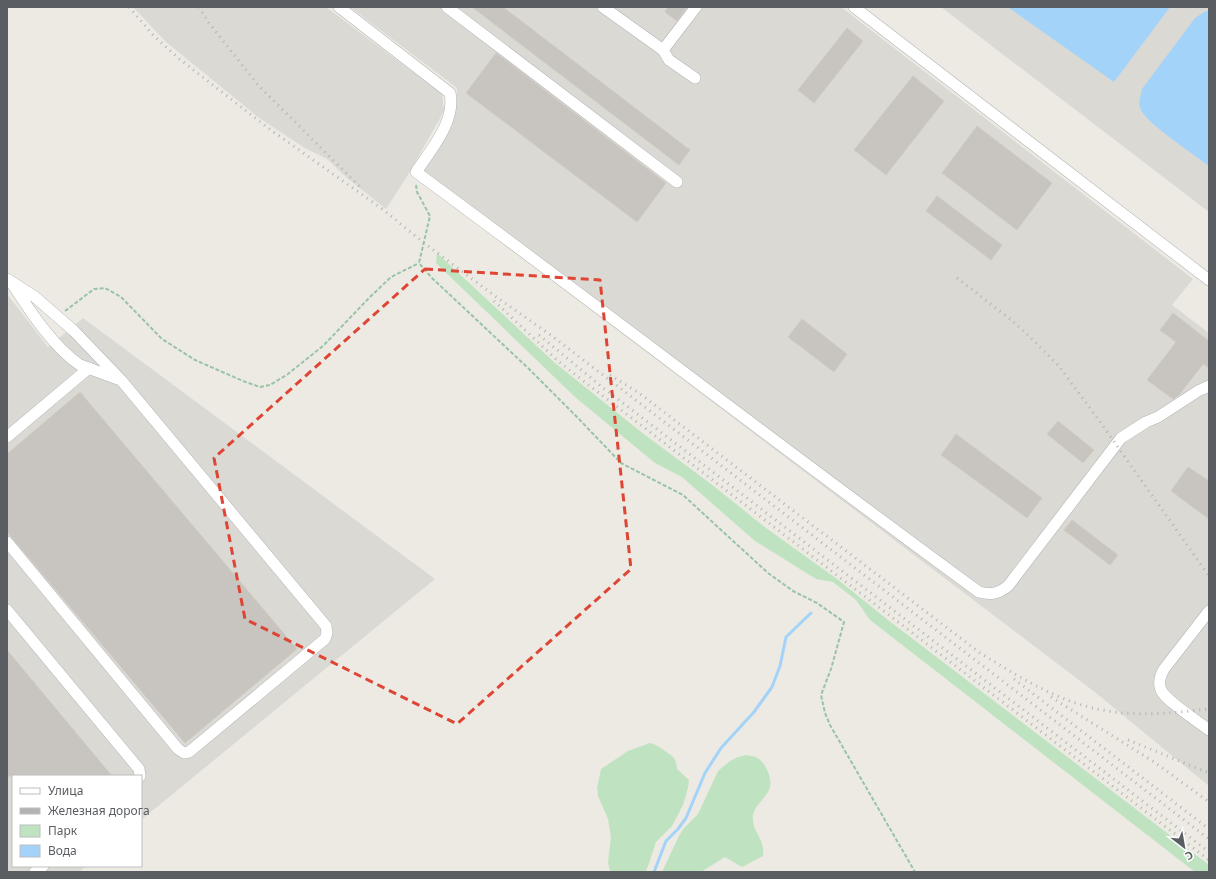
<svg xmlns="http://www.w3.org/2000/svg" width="1216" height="879" font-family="'Noto Sans',sans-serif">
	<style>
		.industrial { fill: #dbd9d4 }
		.green { fill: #bfe3c0 }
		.water { fill: #a4d3fa }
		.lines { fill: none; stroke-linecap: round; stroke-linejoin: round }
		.stream { stroke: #a4d3fa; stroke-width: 3 }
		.building { fill: #c8c4bf; stroke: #d0ccc0 }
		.minor-casing { stroke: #b2b4b8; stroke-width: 12 }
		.path { stroke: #99c3a6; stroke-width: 2; stroke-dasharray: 4 2; stroke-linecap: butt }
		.minor { stroke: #fff; stroke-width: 11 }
		.rail { stroke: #b2b3b3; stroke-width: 3; stroke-dasharray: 1 5; stroke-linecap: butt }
		.marked { fill: none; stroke: #df4535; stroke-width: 3; stroke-dasharray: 8 5; stroke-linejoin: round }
	</style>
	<rect width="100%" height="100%" fill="#eceae2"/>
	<!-- industrial -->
	<path class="industrial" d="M 133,7 L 326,7 L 442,94 L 444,111 L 411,170 L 386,209 L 345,176 L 327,159 L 303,147 L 258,117 L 166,42 Z
		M 350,7 L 841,7 L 1193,279 L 1172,305 L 1209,333 L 1209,786 L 1096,693 L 413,175 L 455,114 L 457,88 Z
		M 941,7 L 1209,7 L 1209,212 Z
		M 7,294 L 48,347 L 83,318 L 435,579 L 141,820 L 141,776 L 13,776 L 13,866 L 86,866 L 79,872 L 7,872 Z"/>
	<!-- green -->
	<path class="green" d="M 437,253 L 555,363 L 645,435 L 711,484 L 766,528 L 837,579 L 888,620 L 1209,865 L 1209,872 L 1195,872 L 870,620 L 856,600 L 833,582 L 816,579 L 755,541 L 682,477 L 655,463 L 575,397 L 436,263 Z
		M 650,743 C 657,745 659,747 665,751 C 674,757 676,758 677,769 L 689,780 L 688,788 L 683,805 L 672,826 L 656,842 L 646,872 L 610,872 L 608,862 L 611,837 L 608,819 L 598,796 L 597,788 L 601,769 L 628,751 Z
		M 746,755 C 755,756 760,758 765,766 C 783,798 750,798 753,821 C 755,835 765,840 763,856 L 742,867 L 725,857 L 701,872 L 662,872 L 679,836 L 684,828 L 698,814 L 718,771 L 730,761 L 738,757 Z"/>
	<!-- water -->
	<path class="water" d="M 1010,7 L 1170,7 L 1114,82 L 1009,8 Z
		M 1206,11 L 1209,11 L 1209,166 C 1195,155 1144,122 1140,108 C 1138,102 1141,95 1142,89 L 1195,18 Z"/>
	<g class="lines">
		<!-- stream -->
		<path class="stream" d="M 654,872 L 666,841 L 678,829 L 686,818 L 705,773 L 721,748 L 754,712 L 772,687 L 780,666 L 786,637 L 811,613"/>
	</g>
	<!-- building -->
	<path class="building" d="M 472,7 L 503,7 L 690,150 L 679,165 Z
		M 668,7 L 687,7 L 677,21 L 665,12 Z
		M 847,28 L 863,41 L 814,103 L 798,90 Z
		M 496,53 L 666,183 L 637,222 L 466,93 Z
		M 913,76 L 944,101 L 886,175 L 854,150 Z
		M 977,126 L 1052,183 L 1017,230 L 942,173 Z
		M 937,196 L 1002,245 L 991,260 L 926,211 Z
		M 1173,313 L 1209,341 L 1209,368 L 1203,364 L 1179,395 L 1173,399 L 1147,380 L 1176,342 L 1160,330 Z
		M 802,319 L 847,354 L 834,372 L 788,337 Z
		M 80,392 L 297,649 L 185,743 L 7,532 L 7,454 Z
		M 1058,421 L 1094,450 L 1083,463 L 1047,434 Z
		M 956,434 L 1042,498 L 1027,518 L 941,455 Z
		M 1188,467 L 1209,481 L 1209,519 L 1171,491 Z
		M 1072,520 L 1118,555 L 1110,565 L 1064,530 Z
		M 7,650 L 112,776 L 7,776 Z"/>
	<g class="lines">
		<defs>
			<path id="minor" d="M 339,7 L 450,93 C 456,121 431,150 416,172 C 605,311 790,454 979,592 C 990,595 998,594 1008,586 L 1121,438 L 1146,422 L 1158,417 L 1198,391 L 1209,386
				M 447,7 L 677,182
				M 603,7 L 663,50 L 669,60 L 695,78
				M 854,7 L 1209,280
				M 663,50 L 696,7
				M 7,279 L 35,297 L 74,331 L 121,380 L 326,626 L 327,633 L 325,639 L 189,752 L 184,753 L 178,749 L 7,542
				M 13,285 C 30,311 54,348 80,365 L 118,379
				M 7,437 L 89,368
				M 7,610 L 139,769 L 140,776
				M 1209,611 L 1164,669 C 1160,676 1158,683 1161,690 C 1166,701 1199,722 1209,730
				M 35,872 L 43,866"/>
		</defs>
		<!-- minor casing -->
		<use href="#minor" class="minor-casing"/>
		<!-- path -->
		<path class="path" d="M 416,185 L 417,192 L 430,216 L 419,263 L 432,278 L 528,368 L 577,417 L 621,463 L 683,495 L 768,573 L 793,591 L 817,603 L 844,622 L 831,669 L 821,695 L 825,713 L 830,725 L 915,872
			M 65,311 L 94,289 L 105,288 L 121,297 L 162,339 L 195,360 L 243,381 L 260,387 L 270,385 L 288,374 L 323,346 L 369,298 L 391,277 L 419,263"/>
		<!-- minor -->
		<use href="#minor" class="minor"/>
		<!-- rail -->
		<path class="rail" d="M 129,7 L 153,35 L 177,57 L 268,128 L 381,208 L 424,243 L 495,296 L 552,336 L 1209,839
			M 199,7 L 209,23 L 258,85 L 360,187
			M 957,278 L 1010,319 L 1028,335 L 1058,365 L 1098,419 L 1209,576
			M 494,301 L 557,360 L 582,380 L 1209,860
			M 539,335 L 602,387 L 1209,852
			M 610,375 L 639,393 L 980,653 C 1018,676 1058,702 1102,710 C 1137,717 1173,713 1209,709
			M 1014,679 L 1209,829
			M 1051,697 L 1154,762 L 1209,802
			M 1128,740 L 1209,773"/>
	</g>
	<!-- marked area -->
	<path class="marked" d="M 425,269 L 600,280 L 631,569 L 457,724 L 245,619 L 214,458 Z"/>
	<!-- border -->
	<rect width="1216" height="879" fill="none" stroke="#5a5d62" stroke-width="16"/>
	<!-- legend -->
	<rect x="12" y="775" width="130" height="92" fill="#ffffff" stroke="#bdbec0"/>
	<rect x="20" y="788" width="20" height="6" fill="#ffffff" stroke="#bdbec0"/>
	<text x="48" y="795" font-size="12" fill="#5a5d62">Улица</text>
	<rect x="20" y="808" width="20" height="6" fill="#b2b3b3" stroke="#bdbec0"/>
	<text x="48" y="815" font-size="12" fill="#5a5d62">Железная дорога</text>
	<rect x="20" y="825" width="20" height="12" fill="#bfe3c0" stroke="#bdbec0"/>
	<text x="48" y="835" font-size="12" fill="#5a5d62">Парк</text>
	<rect x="20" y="845" width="20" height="12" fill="#a4d3fa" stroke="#bdbec0"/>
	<text x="48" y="855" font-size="12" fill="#5a5d62">Вода</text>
	<!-- north arrow -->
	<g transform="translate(1184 847) rotate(149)" stroke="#ffffff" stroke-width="3" paint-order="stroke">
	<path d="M0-3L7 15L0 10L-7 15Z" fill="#5a5d62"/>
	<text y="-6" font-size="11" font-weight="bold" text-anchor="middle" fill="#5a5d62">С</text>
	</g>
</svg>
